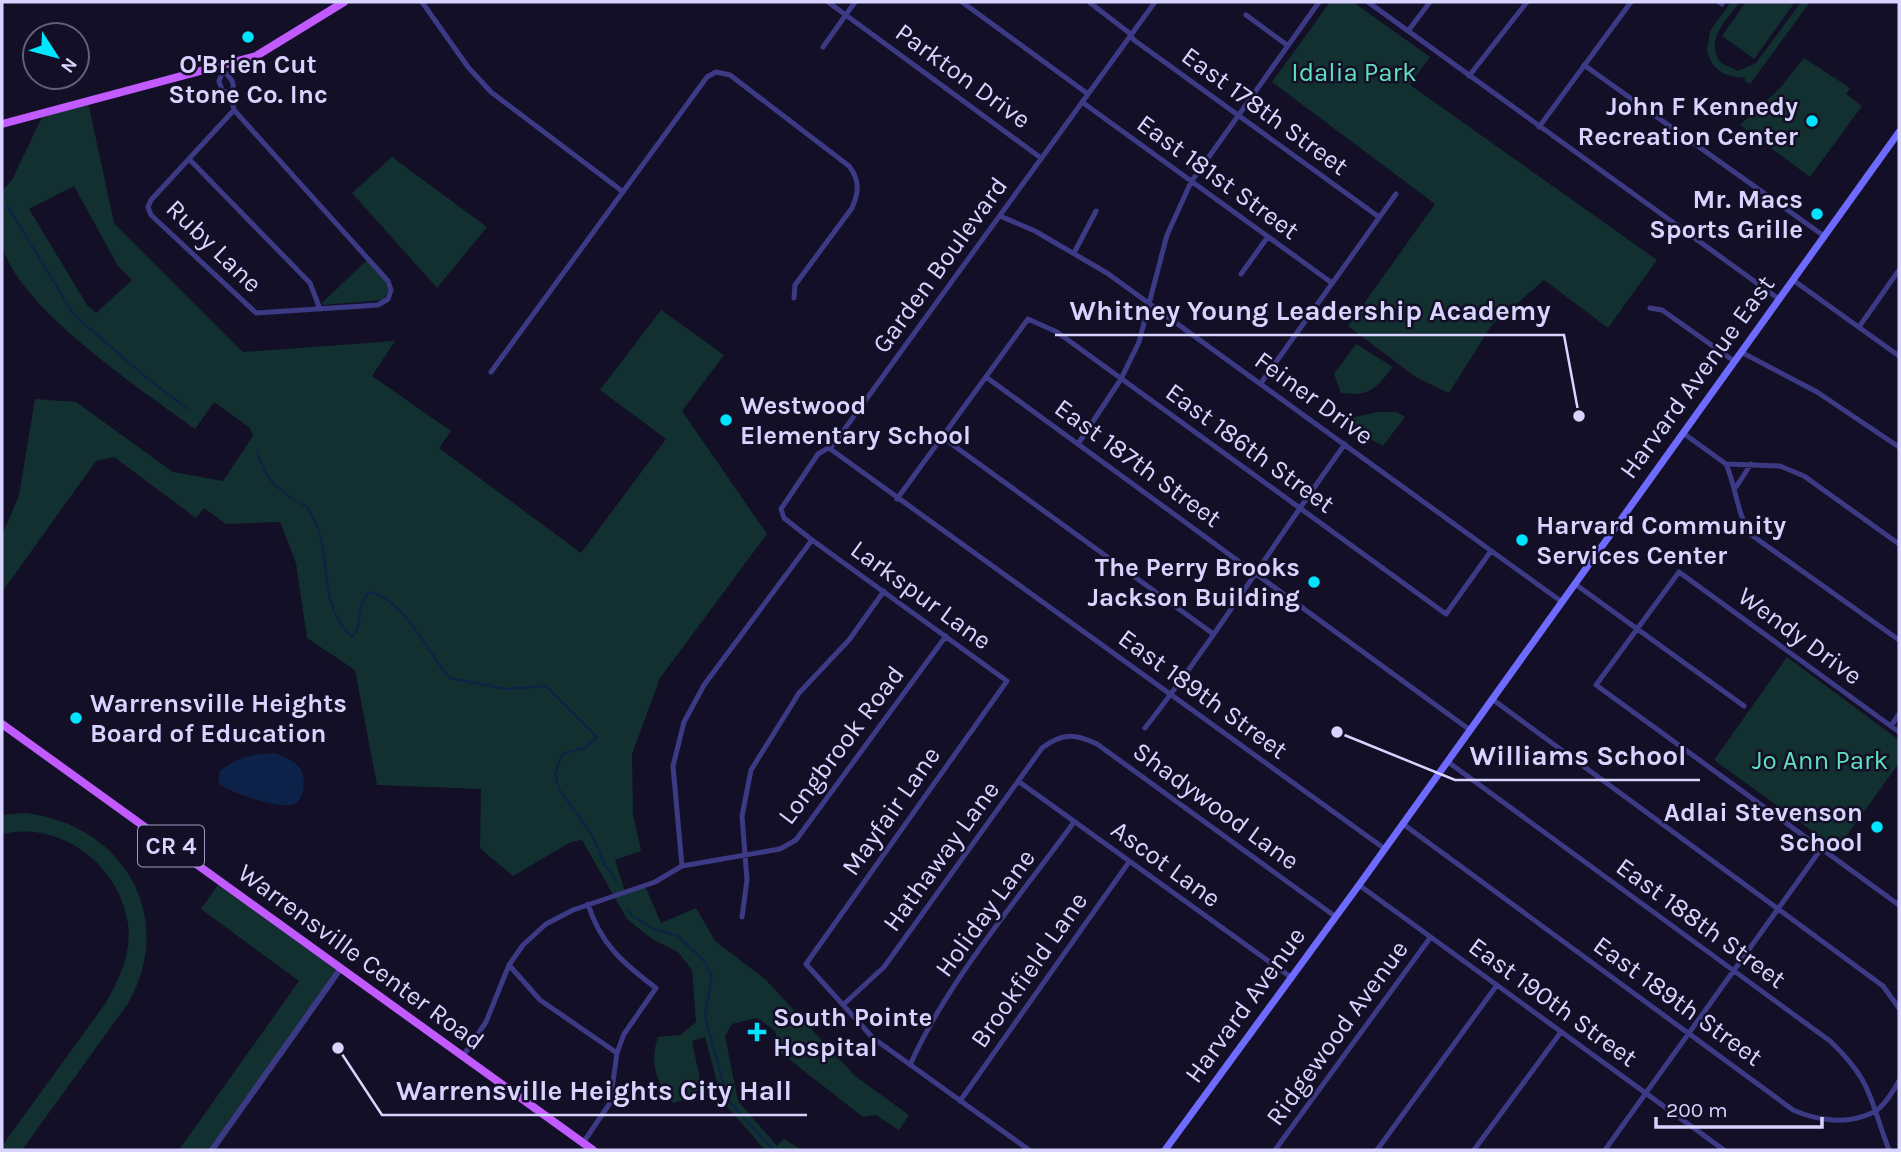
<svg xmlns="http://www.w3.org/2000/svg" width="1901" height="1152" font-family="Karla,sans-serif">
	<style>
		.green { fill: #12302f; fill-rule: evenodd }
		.water { fill: #0c2248 }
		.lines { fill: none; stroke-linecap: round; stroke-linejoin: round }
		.stream { stroke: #0c2248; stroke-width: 2 }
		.minor { stroke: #3d3a85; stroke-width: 5 }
		.tertiary { stroke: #3d3a85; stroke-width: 6 }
		.secondary { stroke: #6f6bff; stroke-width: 7 }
		.primary { stroke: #c25bff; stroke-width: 8 }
		.poi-dot { fill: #00e5ff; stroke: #130f26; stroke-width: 2.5 }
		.labels { text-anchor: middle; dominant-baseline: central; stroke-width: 5; stroke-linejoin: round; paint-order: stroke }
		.shield { fill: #130f26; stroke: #9e99be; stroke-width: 2 }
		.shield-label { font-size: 24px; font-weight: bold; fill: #d9d4ff }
		.poi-label { font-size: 26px; font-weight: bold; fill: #d9d4ff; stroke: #130f26; text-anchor: end }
		.park-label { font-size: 26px; fill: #5fe0c0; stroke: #130f26 }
		.street-label { font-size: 26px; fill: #d9d4ff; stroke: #130f26 }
		.leader { fill: none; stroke: #d9d4ff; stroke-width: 2.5 }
		.callout-dot { fill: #d9d4ff; stroke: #130f26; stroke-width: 2.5 }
		.callout-label { font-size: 28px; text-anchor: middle; font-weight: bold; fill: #d9d4ff; stroke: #130f26; stroke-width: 5; stroke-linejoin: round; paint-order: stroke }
	</style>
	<rect width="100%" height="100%" fill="#130f26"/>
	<!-- green -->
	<path class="green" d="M 1330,2 L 1353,2 L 1430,57 L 1410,84 L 1413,87 L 1657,260 L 1608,328 L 1544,280 L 1491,326 L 1449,393 L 1417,378 L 1348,326 L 1435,204 L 1272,82 Z
		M 1731,2 L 1740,2 C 1726,20 1704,41 1721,63 L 1738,71 L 1756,63 L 1801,2 L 1810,2 L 1750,84 L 1744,80 L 1746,77 C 1726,79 1712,70 1707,51 L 1710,31 Z
		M 1746,2 L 1795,2 L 1754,59 L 1722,36 Z
		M 1804,58 L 1850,88 L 1846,94 L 1862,106 L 1810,177 L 1740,125 L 1780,88 Z
		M 88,102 L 114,223 L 243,352 L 395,341 L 372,376 L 451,431 L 439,448 L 581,553 L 666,439 L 600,390 L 661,310 L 724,355 L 682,411 L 767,534 L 660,678 L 632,754 L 633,814 L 641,851 L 615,860 L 625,892 L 645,886 L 661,923 L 696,908 L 715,941 L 765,979 L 855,1076 L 909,1115 L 899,1130 L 876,1115 L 863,1117 L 781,1053 L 775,1031 L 757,1018 L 732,1024 L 725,1036 L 738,1101 L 777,1146 L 784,1139 L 802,1150 L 765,1150 L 722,1101 L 705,1037 L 692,1041 L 703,1094 L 673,1103 C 656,1082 649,1063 658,1037 L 680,1035 L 696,1022 L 692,970 L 678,952 L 652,939 L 627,919 L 582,840 L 571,842 L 513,876 L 480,848 L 481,789 L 377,785 L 355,670 L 307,638 L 296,563 L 280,522 L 226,524 L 204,508 L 196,518 L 114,457 L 96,461 L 2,592 L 2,535 L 19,496 L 35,399 L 76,402 L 173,472 L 223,481 L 253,436 L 250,428 L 214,402 L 195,429 C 142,390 18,308 2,245 C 0,229 2,207 2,191 L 12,180 L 44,113 ZM 74,186 L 118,266 L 132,280 L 96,313 L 87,305 L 29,209 Z
		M 392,157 L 487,227 L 437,288 L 352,193 Z
		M 367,260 L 385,280 L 389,290 L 383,300 L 323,305 L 322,303 Z
		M 1356,344 L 1393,367 C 1376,388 1370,397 1341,393 L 1334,374 Z
		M 1378,412 L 1397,412 L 1405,417 L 1383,446 L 1346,426 L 1354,417 Z
		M 1787,657 L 1899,740 L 1899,763 L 1837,849 L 1714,760 Z
		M 24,813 C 122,823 179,917 127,1005 L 22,1150 L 2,1150 L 2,1146 L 107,1001 C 120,977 132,952 128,924 C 120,865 61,820 2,834 L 2,815 Z
		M 220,882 L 341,968 L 212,1150 L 179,1150 L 299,981 L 201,909 Z"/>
	<!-- water -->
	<path class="water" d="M 276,753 C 285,757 298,762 302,772 C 306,782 304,803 291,805 C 275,808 231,793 218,783 L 220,771 C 238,757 253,754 276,753 Z"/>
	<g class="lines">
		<!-- stream -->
		<path class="stream" d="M 7,205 L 74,315 L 148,379 L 188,409
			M 257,451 C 264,477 273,486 296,501 C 301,504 307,505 309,510 C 335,549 314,602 352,637 C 364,625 354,608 369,592 C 402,597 429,653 449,678 L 506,689 L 546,686 L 597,737 L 586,747 L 562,754 L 555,774 L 559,789 L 592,835 L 605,865 L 616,880
			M 628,908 L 632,916 L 652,928 L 678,936 L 703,960 L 712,976 L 705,1016 L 728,1100 L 773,1150"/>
		<!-- minor -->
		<path class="minor" d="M 422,2 L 468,67 L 491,92 L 622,191
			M 828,2 L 1041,158
			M 962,2 L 1088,94
			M 1089,2 L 1128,32 L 1134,40 L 1379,217
			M 1368,2 L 1779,299
			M 1719,2 L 1722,4
			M 1246,15 L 1287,45
			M 1408,31 L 1430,2
			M 823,47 L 855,2
			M 1584,65 L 1824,236
			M 221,67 C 227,78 238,79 231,95 L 222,90 L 219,81 L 223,71
			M 1469,76 L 1527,2
			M 231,95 L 234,110 L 388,281 L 391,290 L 388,299 L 378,305 L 256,313 L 151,215 L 148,207 L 151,200 L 234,110
			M 1082,102 L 1332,283
			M 1539,127 L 1631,2
			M 189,159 L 310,283 L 320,309
			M 1000,216 L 1035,231 L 1107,273 L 1562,602
			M 1074,253 L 1096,211
			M 1241,274 L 1267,238
			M 1793,280 L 1899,356
			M 1650,308 L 1662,310 L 1734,361
			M 1859,327 L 1899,270
			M 1741,352 L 1817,392 L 1899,447
			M 491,372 L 707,77 L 716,72 L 730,75 L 849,166 C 860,180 859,192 852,208 L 795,285 L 794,298
			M 986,377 L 1470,730
			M 1261,383 L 1396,194
			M 1683,433 L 1726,464 L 1780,466 L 1804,476 L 1899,544
			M 942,437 L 1212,633
			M 1078,444 L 1121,379 L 1139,342 L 1167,235 L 1191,182 L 1319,2
			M 829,448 L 1385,849
			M 1726,464 C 1736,487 1737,513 1750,534 L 1899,640
			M 1736,487 L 1751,464
			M 897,499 L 1028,319 L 1057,332 L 1446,614 L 1491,551
			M 1575,584 L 1744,706
			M 1492,699 L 1883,986 L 1899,1008
			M 1891,726 L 1899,714
			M 1145,728 C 1216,637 1277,538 1345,444
			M 1899,732 L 1679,572 L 1596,685 L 1899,905
			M 1448,762 L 1830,1041 C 1873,1082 1869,1098 1889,1150
			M 1018,781 L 1292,978
			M 1403,824 L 1793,1110 C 1818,1121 1848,1125 1874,1112 C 1884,1107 1893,1091 1899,1081
			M 682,866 L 673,766 L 684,722 L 704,685 L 812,540
			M 1359,885 L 1724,1150
			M 742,917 L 747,880 L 742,816 L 751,770 L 799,693 L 849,640 L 884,591
			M 509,965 L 540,1000 L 617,1053
			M 844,1004 L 884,967 L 1042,748 C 1062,733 1075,733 1097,744 L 1336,917
			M 463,1056 L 486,1022 L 509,965 L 523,945 L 546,924 L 573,910 L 655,882 L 682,866 L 780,849 L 796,840 L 946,636
			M 910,1065 C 948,980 1019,898 1074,822
			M 960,1101 L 1129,862
			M 583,1143 L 610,1103 L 617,1053 L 624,1034 L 656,988 C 624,964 600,944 588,904
			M 1029,1150 L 873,1038 L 806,964 L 1007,681 L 812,540 L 784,518 L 781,509 L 818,454 L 833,445 L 1155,2
			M 1275,1150 L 1430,938
			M 1377,1150 L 1497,985
			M 1474,1150 L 1561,1032
			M 1605,1150 L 1821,849"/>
		<!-- tertiary -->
		<path class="tertiary" d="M 212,1150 L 341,968"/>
		<!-- secondary -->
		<path class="secondary" d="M 1165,1150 L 1359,885 L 1899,132"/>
		<!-- primary -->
		<path class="primary" d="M 2,124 L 256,56 L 344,2
			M 2,724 L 593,1150"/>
	</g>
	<!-- markers -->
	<g class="poi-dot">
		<circle cx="248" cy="37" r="7"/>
		<circle cx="1812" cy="121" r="7"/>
		<circle cx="1817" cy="214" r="7"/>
		<circle cx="726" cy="420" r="7"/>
		<circle cx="1522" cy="540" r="7"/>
		<circle cx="1314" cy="582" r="7"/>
		<circle cx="76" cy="718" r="7"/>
		<circle cx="1877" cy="827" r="7"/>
		<path d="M753.5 1021.5h7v7h7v7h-7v7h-7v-7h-7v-7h7z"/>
	</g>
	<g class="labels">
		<!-- shield labels -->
		<rect class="shield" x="138" y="825.5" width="66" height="41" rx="5"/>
		<g class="shield-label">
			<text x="171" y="846">CR 4</text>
		</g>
		<!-- poi labels -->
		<g class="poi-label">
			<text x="248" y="64" text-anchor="middle">O'Brien Cut<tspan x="248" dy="30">Stone Co. Inc</tspan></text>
			<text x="1798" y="106">John F Kennedy<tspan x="1798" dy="30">Recreation Center</tspan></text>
			<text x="1803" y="199">Mr. Macs<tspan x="1803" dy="30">Sports Grille</tspan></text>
			<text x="740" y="405" text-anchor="start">Westwood<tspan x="740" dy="30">Elementary School</tspan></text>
			<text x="1536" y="525" text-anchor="start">Harvard Community<tspan x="1536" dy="30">Services Center</tspan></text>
			<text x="1300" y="567">The Perry Brooks<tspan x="1300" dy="30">Jackson Building</tspan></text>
			<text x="90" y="703" text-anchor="start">Warrensville Heights<tspan x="90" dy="30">Board of Education</tspan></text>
			<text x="1863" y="812">Adlai Stevenson<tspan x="1863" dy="30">School</tspan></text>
			<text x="773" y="1017" text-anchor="start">South Pointe<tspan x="773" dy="30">Hospital</tspan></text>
		</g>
		<!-- park labels -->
		<g class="park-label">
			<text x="1354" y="72">Idalia Park</text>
			<text x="1820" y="760">Jo Ann Park</text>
		</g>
		<!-- street labels -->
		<g class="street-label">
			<text transform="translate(963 76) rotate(36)">Parkton Drive</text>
			<text transform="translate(1265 111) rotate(36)">East 178th Street</text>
			<text transform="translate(1218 177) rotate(36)">East 181st Street</text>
			<text transform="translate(214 246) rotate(44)">Ruby Lane</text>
			<text transform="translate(940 265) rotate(-54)">Garden Boulevard</text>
			<text transform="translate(1697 377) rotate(-54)">Harvard Avenue East</text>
			<text transform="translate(1314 398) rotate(36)">Feiner Drive</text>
			<text transform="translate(1250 448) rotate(36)">East 186th Street</text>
			<text transform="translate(1138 463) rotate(36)">East 187th Street</text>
			<text transform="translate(921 595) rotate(36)">Larkspur Lane</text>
			<text transform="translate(1800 636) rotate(36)">Wendy Drive</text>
			<text transform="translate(1203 694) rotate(36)">East 189th Street</text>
			<text transform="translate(841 745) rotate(-53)">Longbrook Road</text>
			<text transform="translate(1216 806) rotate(36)">Shadywood Lane</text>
			<text transform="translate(891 811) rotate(-55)">Mayfair Lane</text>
			<text transform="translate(941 856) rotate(-54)">Hathaway Lane</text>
			<text transform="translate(1166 864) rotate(36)">Ascot Lane</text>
			<text transform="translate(985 913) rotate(-54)">Holiday Lane</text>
			<text transform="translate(1701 923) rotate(36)">East 188th Street</text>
			<text transform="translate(361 957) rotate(36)">Warrensville Center Road</text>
			<text transform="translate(1029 970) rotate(-55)">Brookfield Lane</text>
			<text transform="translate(1678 1001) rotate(36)">East 189th Street</text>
			<text transform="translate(1553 1002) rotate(36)">East 190th Street</text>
			<text transform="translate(1245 1005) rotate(-54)">Harvard Avenue</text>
			<text transform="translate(1337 1033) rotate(-54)">Ridgewood Avenue</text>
		</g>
	</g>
	<!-- callouts -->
	<path class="leader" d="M1579 416L1564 335H1055M1337 732L1455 780H1700M338 1048L382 1115H807"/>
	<g class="callout-dot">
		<circle cx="1579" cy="416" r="7"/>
		<circle cx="1337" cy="732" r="7"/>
		<circle cx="338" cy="1048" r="7"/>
	</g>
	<g class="callout-label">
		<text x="1310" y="320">Whitney Young Leadership Academy</text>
		<text x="1578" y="765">Williams School</text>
		<text x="594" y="1100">Warrensville Heights City Hall</text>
	</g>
	<!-- border -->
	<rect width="1901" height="1152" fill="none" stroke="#d9d4ff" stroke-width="7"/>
	<!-- north arrow -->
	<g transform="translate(56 56) rotate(126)"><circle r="33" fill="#130f26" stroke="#625e7d" stroke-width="2"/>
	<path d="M0-5L12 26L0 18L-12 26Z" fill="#00e5ff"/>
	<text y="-10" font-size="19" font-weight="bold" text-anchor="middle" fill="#d9d4ff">N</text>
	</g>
	<!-- scale -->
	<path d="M1656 1117v10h166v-10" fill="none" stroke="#d9d4ff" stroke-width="3.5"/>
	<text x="1666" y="1117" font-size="21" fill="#d9d4ff" stroke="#130f26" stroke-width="5" paint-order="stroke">200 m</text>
</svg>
